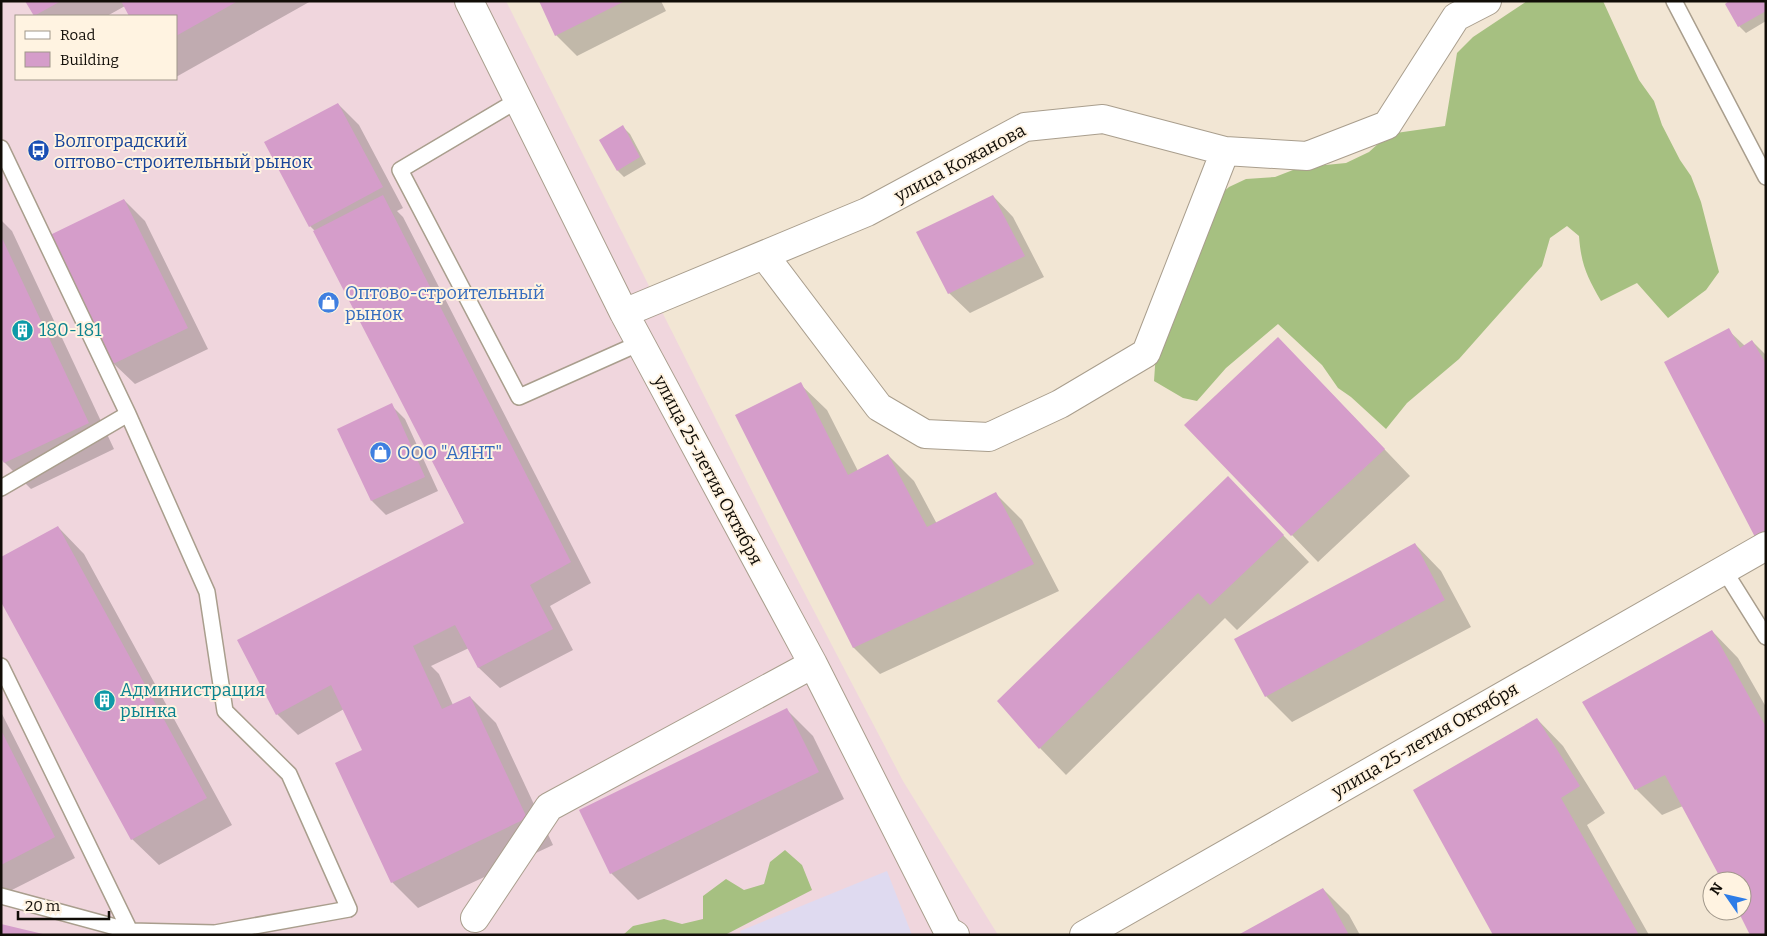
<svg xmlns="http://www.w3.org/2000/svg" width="1767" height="936" font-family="Bitter,serif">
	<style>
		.commercial { fill: #f0d6dd; fill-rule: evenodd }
		.industrial { fill: #dfdaf0 }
		.forest { fill: #a6c081 }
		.shadow { fill: #0003 }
		.building { fill: #d59dca }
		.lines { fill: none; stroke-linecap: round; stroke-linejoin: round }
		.service-casing { stroke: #a99e8d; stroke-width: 18 }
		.minor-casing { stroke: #a99e8d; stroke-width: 30 }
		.service { stroke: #fff; stroke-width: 15 }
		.minor { stroke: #fff; stroke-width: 28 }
		.labels { text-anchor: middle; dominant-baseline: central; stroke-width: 4; stroke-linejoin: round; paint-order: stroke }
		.transit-label { font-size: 18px; fill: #164399; stroke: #fff3e1; text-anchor: start }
		.street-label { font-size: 18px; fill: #110d07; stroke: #fff3e1 }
		.shop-label { font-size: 18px; fill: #366cbe; stroke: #fff3e1; text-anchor: start }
		.culture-label { font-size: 18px; fill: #0d838f; stroke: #fff3e1; text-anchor: start }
	</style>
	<rect width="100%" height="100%" fill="#f2e6d4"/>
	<!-- commercial -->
	<path class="commercial" d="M 1,1 L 506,1 L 770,527 L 903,781 L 998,935 L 1,935 ZM 16,16 L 176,16 L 176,79 L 16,79 Z"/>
	<!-- industrial -->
	<path class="industrial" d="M 887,871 L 912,935 L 741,935 L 740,931 Z"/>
	<!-- forest -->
	<path class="forest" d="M 1527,1 L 1603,1 L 1639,80 L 1654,101 L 1662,125 L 1680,160 L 1691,176 L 1701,202 L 1719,272 L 1706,290 L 1668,318 L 1637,283 L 1601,301 C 1587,277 1581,264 1579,236 L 1567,226 L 1550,238 L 1542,266 L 1490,324 L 1459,359 L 1407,403 L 1386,429 L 1351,397 L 1338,388 L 1322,365 L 1278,324 L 1226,368 L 1197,401 L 1183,398 L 1154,381 L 1156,352 L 1208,205 L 1229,187 L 1246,179 L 1275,177 L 1293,170 L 1315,166 L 1346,163 L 1369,152 L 1389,134 L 1445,126 L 1457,53 L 1473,37 Z
		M 785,850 L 802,865 L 812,890 L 725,935 L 623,935 L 633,926 L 664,919 L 682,924 L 703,919 L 703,896 L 726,879 L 744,890 L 764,884 L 770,862 Z"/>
	<!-- shadow -->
	<path class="shadow" d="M 26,1 L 311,1 L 176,77 L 176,16 L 131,16 L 125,6 L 107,16 L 35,16 Z
		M 540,1 L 661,1 L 666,11 L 577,56 L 556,35 Z
		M 1731,1 L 1765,1 L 1766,21 L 1746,33 L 1739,26 Z
		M 338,104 L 359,125 L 403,208 L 397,211 L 403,217 L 591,583 L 550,606 L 573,650 L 500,688 L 479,668 L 469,648 L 431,666 L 439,674 L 453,705 L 470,697 L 496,723 L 553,845 L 418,908 L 392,882 L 364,751 L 344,709 L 298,735 L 277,714 L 239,641 L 465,524 L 316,232 L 310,226 Z
		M 623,127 L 630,134 L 646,164 L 624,177 L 618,171 Z
		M 993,196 L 1013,217 L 1044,277 L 970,313 L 949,293 Z
		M 124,200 L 145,221 L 208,349 L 135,384 L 114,364 L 52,236 Z
		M 1,220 L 12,231 L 114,449 L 31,489 L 5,463 L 1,455 Z
		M 1728,330 L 1745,346 L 1752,341 L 1766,355 L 1766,547 L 1756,537 Z
		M 1304,365 L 1410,476 L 1318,562 L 1186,425 Z
		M 800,384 L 827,410 L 858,471 L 888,455 L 914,481 L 937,524 L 996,494 L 1022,520 L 1059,591 L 880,674 L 854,648 L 737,415 Z
		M 391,405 L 405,419 L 438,491 L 386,515 L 372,501 Z
		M 1228,478 L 1309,562 L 1237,630 L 1225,618 L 1066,775 L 1040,748 L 999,701 Z
		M 58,527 L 84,554 L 232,825 L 159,865 L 132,839 Z
		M 1415,544 L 1441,571 L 1471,627 L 1292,722 L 1266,696 Z
		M 1712,631 L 1738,658 L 1766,707 L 1766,935 L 1739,911 L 1742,911 L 1742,881 L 1723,881 L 1683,806 L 1662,815 L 1636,789 Z
		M 786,709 L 813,736 L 844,799 L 638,900 L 611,873 Z
		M 1,712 L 75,858 L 2,895 L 1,894 Z
		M 1537,719 L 1563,746 L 1605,813 L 1587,825 L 1649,935 L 1494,935 Z
		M 1323,889 L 1349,915 L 1360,935 L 1240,935 Z"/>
	<!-- building -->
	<path class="building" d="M 25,1 L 61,1 L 34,16 Z
		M 121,1 L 238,1 L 176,36 L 176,16 L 129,16 Z
		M 539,1 L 625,1 L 555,36 Z
		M 1729,1 L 1763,1 L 1766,6 L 1766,11 L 1738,27 L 1725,4 Z
		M 338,103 L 383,187 L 309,227 L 264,142 Z
		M 623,125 L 640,157 L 617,171 L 599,140 Z
		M 383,195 L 571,562 L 530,585 L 553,629 L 478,668 L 455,625 L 413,646 L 442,709 L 470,696 L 527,818 L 391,883 L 335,763 L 362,750 L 331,685 L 276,715 L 237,640 L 464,523 L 313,231 Z
		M 993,195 L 1025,256 L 948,294 L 916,232 Z
		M 124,199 L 188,328 L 113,364 L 50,235 Z
		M 1,236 L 89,423 L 4,463 L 1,458 Z
		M 1729,328 L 1740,348 L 1752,340 L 1766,364 L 1766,531 L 1755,537 L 1664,362 Z
		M 1278,337 L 1385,449 L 1291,536 L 1184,425 Z
		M 801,382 L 848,475 L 888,454 L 927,527 L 996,492 L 1034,564 L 853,648 L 735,415 Z
		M 392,403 L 425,477 L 371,501 L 337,429 Z
		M 1228,476 L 1284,535 L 1210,605 L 1198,593 L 1039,749 L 997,701 Z
		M 58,526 L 207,798 L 131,840 L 1,602 L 1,557 Z
		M 1415,543 L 1445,600 L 1265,697 L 1234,639 Z
		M 1712,630 L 1766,727 L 1766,935 L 1750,935 L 1738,911 L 1742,911 L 1742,881 L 1722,881 L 1665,775 L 1635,790 L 1582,702 Z
		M 787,708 L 819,772 L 610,874 L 579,810 Z
		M 1537,718 L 1580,786 L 1561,798 L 1639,935 L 1493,935 L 1413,790 Z
		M 1,730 L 55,837 L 1,865 Z
		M 1323,888 L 1349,935 L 1238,935 Z
		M 1,924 L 43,934 L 43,935 L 1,935 Z"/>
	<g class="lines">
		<defs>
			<path id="service" d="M 1674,1 L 1766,177
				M 518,100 L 400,170 L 519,397 L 640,343
				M 1,148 L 128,414 L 207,592 L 225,711 L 289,774 L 349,909 L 215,933 L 130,931 L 1,896
				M 1,488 L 128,414
				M 1724,570 L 1766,637
				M 1,666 L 130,931"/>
			<path id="minor" d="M 469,1 L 624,313 L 813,664 L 948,931 L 955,935
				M 764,255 L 879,407 L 925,434 L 989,437 L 1060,404 L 1146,353 L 1225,151
				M 624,313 L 867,212 L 1025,127 L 1103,119 L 1225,151 L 1307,156 L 1387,125 L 1456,17 L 1487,1
				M 475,918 L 549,807 L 813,664
				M 1084,935 L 1766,546"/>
		</defs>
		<!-- service casing -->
		<use href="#service" class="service-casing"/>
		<!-- minor casing -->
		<use href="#minor" class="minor-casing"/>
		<!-- service -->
		<use href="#service" class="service"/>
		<!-- minor -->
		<use href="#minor" class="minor"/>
	</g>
	<!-- icons -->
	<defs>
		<symbol id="bus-disc" viewBox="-11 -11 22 22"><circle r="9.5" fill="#1a4fb4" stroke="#fff3e1"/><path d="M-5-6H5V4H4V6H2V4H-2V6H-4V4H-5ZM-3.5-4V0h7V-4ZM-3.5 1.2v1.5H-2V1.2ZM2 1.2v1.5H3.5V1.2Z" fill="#fff"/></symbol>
		<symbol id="shop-disc" viewBox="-11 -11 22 22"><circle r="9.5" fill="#3f7fe0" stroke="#fff3e1"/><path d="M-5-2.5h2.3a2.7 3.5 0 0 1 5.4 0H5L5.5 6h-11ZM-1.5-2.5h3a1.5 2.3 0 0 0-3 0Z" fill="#fff"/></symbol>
		<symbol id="building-disc" viewBox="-11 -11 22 22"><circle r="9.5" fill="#0f9aa8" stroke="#fff3e1"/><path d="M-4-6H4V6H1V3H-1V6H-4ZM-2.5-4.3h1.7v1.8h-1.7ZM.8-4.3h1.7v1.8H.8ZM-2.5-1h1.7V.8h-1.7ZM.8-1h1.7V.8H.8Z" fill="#fff"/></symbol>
	</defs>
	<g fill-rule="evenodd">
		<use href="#bus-disc" x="26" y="138" width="25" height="25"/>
		<use href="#shop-disc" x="316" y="290" width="25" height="25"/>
		<use href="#building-disc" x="10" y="318" width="25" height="25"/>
		<use href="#shop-disc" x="368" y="440" width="25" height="25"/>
		<use href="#building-disc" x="92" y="688" width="25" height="25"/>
	</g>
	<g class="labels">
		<!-- transit labels -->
		<g class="transit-label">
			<text x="54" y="141">Волгоградский<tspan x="54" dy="21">оптово-строительный рынок</tspan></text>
		</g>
		<!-- street labels -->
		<g class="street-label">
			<text transform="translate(960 163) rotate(-28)">улица Кожанова</text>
			<text transform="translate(708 470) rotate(62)">улица 25-летия Октября</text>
			<text transform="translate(1425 740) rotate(-30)">улица 25-летия Октября</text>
		</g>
		<!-- shop labels -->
		<g class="shop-label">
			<text x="345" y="293">Оптово-строительный<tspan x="345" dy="21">рынок</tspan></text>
			<text x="397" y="453">ООО "АЯНТ"</text>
		</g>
		<!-- culture labels -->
		<g class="culture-label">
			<text x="39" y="330">180-181</text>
			<text x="120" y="690">Администрация<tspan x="120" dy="21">рынка</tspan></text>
		</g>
	</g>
	<!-- border -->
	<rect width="1767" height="936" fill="none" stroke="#110d07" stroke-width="5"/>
	<!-- legend -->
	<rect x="15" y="15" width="162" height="65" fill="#fff3e1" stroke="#a0978a"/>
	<rect x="25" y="31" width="25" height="8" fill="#ffffff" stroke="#a0978a"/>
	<text x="60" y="40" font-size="15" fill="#110d07">Road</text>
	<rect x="25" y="52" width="25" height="15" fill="#d59dca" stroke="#a0978a"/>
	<text x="60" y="65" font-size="15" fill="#110d07">Building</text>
	<!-- north arrow -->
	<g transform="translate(1727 896) rotate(304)"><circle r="24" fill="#fff3e1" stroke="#a0978a"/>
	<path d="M0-4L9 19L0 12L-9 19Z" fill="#2d7ce7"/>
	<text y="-8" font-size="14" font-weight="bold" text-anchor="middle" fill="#110d07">N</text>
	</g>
	<!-- scale -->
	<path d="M18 911v8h91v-8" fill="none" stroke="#110d07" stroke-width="2.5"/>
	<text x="25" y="911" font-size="15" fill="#110d07" stroke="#fff3e1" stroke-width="4" paint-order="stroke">20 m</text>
</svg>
